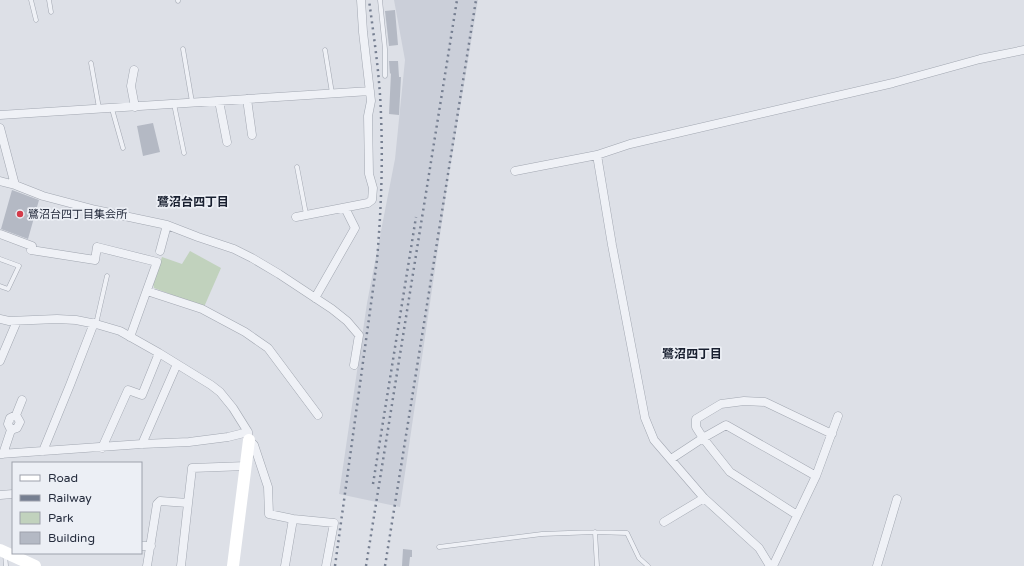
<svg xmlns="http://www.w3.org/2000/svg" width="1024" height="566" font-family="'Varela Round','Noto Sans JP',sans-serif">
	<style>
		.built { fill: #cbcfd9 }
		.green { fill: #c1d2bd }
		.building { fill: #b4b9c4 }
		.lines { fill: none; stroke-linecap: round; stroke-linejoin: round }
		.lane-casing { stroke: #a2a7b1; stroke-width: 5 }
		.street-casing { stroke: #a2a7b1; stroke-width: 9 }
		.lane { stroke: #eff1f6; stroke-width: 4 }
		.street { stroke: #eff1f6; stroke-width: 8 }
		.secondary { stroke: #fff; stroke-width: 12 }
		.rail { stroke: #767f91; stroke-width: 2.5; stroke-dasharray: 2 4; stroke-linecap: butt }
		.poi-dot { fill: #d33b4a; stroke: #eceff5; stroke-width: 1.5 }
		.labels { text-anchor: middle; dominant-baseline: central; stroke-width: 3.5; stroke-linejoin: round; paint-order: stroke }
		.poi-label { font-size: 11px; fill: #262d3e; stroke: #eceff5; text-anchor: start }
		.neighbourhood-label { font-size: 12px; font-weight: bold; fill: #181f2f; stroke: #eceff5 }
	</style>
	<rect width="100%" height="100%" fill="#dde0e7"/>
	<!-- built -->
	<path class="built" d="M 394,0 L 478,0 L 449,174 L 400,507 L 339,494 L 367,303 L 395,159 L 405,60 Z"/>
	<!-- green -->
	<path class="green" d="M 190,251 L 221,268 L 204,307 L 154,288 L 153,284 L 162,257 L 182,264 Z"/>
	<!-- building -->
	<path class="building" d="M 395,10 L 398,45 L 389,46 L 385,11 Z
		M 389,61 L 398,61 L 399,77 L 401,77 L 399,115 L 389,114 L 391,73 L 390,74 Z
		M 153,123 L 160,152 L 143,156 L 137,126 Z
		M 12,190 L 39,200 L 28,239 L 1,229 Z
		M 403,549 L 412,550 L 412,557 L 410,557 L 409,566 L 402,566 Z"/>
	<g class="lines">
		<defs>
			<path id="lane" d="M 31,0 L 36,20
				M 49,0 L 51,12
				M 178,0 L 178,1
				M 380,0 L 385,49 L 385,76
				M 183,49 L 192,102
				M 325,50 L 332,93
				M 91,63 L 99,108
				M 174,104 L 184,153
				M 112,109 L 123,148
				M 297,167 L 306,214
				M 0,259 L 19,266 L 8,289 L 0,286
				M 96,324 L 107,276
				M 595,532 L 597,566
				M 439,547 L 542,534 L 595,532 L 627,533 L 639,558 L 648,566
				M 5,554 L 6,566"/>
			<path id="street" d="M 134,70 L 131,86 L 135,107
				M 247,99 L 252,135
				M 219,101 L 227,142
				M 0,115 L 370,91
				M 0,128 L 15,185 L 43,196 L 96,210 L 167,225 L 198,237 L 234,249 L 252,258 L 279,274 L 332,309 L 347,321 L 359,335 L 354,365
				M 597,155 L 612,245 L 645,418 L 654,440 L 704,498 L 759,548 L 770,566
				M 515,171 L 597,155 L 630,144 L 893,83 L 980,59 L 1024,50
				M 0,181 L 15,185
				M 296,217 L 368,203 L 372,200 L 373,188 L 369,174 L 368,116 L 371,101 L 363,32 L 361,0
				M 0,234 L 32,246 L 31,250 L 95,260 L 97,247 L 157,262 L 130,337
				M 160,251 L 167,225
				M 147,291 L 202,309 L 245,332 L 268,348 L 318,415
				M 315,298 L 355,228 L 345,208
				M 0,319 L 9,321 L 57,319 L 76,320 L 96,324 L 120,331 L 159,353 L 211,385 L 220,392 L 233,408 L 248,432 L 249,440 L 254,445 L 268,487 L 269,514 L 293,519 L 334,523 L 326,566
				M 0,361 L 17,321
				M 11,430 L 8,424 L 10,418 L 16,415
				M 142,444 L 177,364
				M 102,448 L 128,390 L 142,395 L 159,353
				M 43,451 L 70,385 L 94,323
				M 0,454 L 142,444 L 189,442 L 228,437 L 248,432
				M 3,454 L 11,430 L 17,428 L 20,422 L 16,415 L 22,400
				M 671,459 L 703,438 L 726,425 L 816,476
				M 0,495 L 13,494
				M 797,515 L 730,472 L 703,438 L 696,427 L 696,419 L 721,404 L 744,401 L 765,402 L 832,434
				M 664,522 L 704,498
				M 141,546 L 151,546
				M 147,566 L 157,504 L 160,501 L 188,503
				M 181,566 L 192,468 L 246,466
				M 285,566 L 293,519
				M 773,566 L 816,476 L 838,416
				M 877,566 L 897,499"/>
		</defs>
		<!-- lane casing -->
		<use href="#lane" class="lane-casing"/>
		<!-- street casing -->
		<use href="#street" class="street-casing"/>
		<!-- lane -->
		<use href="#lane" class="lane"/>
		<!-- street -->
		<use href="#street" class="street"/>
		<!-- secondary -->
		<path class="secondary" d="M 0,550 L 35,566
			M 233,566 L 249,440"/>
		<!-- rail -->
		<path class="rail" d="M 373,484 L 416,217
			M 335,566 L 377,260 C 381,212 383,164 381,116 C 380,77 374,38 369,0
			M 366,566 L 457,0
			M 385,566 L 476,0"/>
	</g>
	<!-- markers -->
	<circle class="poi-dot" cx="20" cy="214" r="4"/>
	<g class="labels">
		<!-- poi labels -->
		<g class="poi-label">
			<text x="28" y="214">鷺沼台四丁目集会所</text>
		</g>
		<!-- neighbourhood labels -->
		<g class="neighbourhood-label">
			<text x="193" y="202">鷺沼台四丁目</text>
			<text x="692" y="354">鷺沼四丁目</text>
		</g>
	</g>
	<!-- legend -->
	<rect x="12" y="462" width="130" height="92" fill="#eceff5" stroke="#9da1ac"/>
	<rect x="20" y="475" width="20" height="6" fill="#ffffff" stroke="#9da1ac"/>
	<text x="48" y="482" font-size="12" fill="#262d3e">Road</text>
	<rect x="20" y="495" width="20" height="6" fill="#767f91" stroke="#9da1ac"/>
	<text x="48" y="502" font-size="12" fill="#262d3e">Railway</text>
	<rect x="20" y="512" width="20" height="12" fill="#c1d2bd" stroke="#9da1ac"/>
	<text x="48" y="522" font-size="12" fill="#262d3e">Park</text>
	<rect x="20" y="532" width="20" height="12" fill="#b4b9c4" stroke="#9da1ac"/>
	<text x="48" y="542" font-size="12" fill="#262d3e">Building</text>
</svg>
